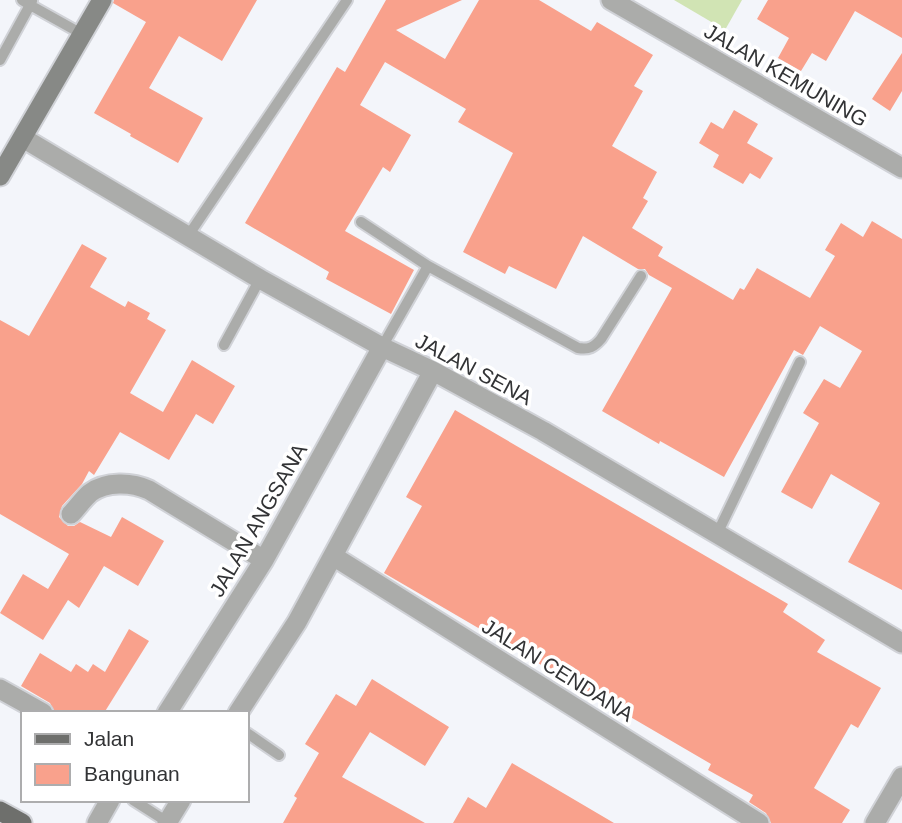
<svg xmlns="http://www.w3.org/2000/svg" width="902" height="823" font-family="Helvetica,sans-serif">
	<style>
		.green { fill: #d1e4b4 }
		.building { fill: #f9a18c }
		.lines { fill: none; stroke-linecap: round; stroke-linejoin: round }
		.service-casing { stroke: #d0d2d7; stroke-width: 14 }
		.minor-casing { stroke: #d0d2d7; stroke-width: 23 }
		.tertiary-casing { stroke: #d0d2d7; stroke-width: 23 }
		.secondary-casing { stroke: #d0d2d7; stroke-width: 23 }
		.primary-casing { stroke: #d0d2d7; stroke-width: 23 }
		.service { stroke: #abacaa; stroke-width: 10 }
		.minor { stroke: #abacaa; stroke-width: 19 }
		.tertiary { stroke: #abacaa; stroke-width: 19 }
		.secondary { stroke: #878986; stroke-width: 19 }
		.primary { stroke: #6e6f6c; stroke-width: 19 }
		.labels { text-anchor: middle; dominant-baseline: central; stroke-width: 7; stroke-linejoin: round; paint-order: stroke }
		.street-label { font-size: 21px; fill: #323335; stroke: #fff }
	</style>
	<rect width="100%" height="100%" fill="#f3f5fa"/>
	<!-- green -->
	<path class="green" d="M 674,0 L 742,0 L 725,30 Z"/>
	<!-- building -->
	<path class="building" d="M 114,0 L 257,0 L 222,61 L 179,36 L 149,88 L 203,118 L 178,163 L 130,136 L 131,134 L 94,113 L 146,22 L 113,3 Z
		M 386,0 L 462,0 L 396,30 L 445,59 L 479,0 L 539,0 L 591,31 L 597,22 L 653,55 L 634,86 L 643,91 L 612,146 L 657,172 L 643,198 L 648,201 L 632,228 L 663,247 L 658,256 L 733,300 L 740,288 L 744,290 L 757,268 L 810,298 L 835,256 L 825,250 L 841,223 L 863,237 L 872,221 L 902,239 L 902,590 L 848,562 L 880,503 L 831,474 L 812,509 L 781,492 L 819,423 L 803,413 L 824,379 L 840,388 L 862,351 L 820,326 L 803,355 L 794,350 L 724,477 L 660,441 L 659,444 L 602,411 L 672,288 L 649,275 L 645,269 L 638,269 L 583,236 L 556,289 L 509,266 L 505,274 L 463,252 L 513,153 L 458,122 L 466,109 L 385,62 L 360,105 L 411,135 L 390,172 L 383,167 L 345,231 L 414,270 L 391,314 L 326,279 L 329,272 L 245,223 L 337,67 L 345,72 Z
		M 768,0 L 902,0 L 902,38 L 855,11 L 826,61 L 812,53 L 801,71 L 778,58 L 789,38 L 757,19 Z
		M 902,53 L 902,91 L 890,111 L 872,99 Z
		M 734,110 L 758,124 L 747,143 L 773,158 L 760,179 L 750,173 L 743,184 L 713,167 L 719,155 L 699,143 L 711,122 L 723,129 Z
		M 82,244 L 107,258 L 90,287 L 125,307 L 128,301 L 150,313 L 147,319 L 166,330 L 130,393 L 163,412 L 192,360 L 235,386 L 213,424 L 196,414 L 169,460 L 120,432 L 94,475 L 89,471 L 82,484 L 62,506 L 59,517 L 68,526 L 74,526 L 80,522 L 111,537 L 122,517 L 164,541 L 138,586 L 104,566 L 79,608 L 68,600 L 43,640 L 0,613 L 23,574 L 48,589 L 69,554 L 0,514 L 0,320 L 29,336 Z
		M 455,410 L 788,604 L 783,612 L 825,640 L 817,652 L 881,688 L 858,728 L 851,724 L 814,788 L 850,810 L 842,823 L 771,823 L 766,813 L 749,802 L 753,795 L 708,770 L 711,764 L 384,573 L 422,506 L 406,497 Z
		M 129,629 L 149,641 L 104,713 L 55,713 L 50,703 L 21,686 L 40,653 L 71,672 L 76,664 L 88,672 L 93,664 L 105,672 Z
		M 372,679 L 449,727 L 425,766 L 370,732 L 342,777 L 425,823 L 283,823 L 297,798 L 294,796 L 319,753 L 305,744 L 336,694 L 356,706 Z
		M 512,763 L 614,823 L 453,823 L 468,797 L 486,808 Z"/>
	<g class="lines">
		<defs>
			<path id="service" d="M 32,1 L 30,5 L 82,34
				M 0,60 L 30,5 L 22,0
				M 361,222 L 428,266 L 578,348 C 589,350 594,347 601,339 L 641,276
				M 188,236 L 347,0
				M 224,345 L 260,279
				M 382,347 L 428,266
				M 717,534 L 800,362
				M 247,733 L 279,755
				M 133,800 L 169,823"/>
			<path id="minor" d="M 611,0 L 902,168
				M 23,138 L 260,279 L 382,347 L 433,371 L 543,431 L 902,643
				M 71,514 C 77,508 83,499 90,493 C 106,481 132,482 149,490 L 264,560
				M 333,556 L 759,823
				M 0,689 L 43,713
				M 167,713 L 264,560 L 382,347
				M 238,713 L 297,622 L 433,371
				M 97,823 L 110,800
				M 167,823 L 181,800"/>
			<path id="tertiary" d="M 875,823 L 902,777"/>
			<path id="secondary" d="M 0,176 L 102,0"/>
			<path id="primary" d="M 0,811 L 22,823"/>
		</defs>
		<!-- service casing -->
		<use href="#service" class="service-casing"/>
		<!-- minor casing -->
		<use href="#minor" class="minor-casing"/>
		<!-- tertiary casing -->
		<use href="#tertiary" class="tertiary-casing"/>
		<!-- secondary casing -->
		<use href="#secondary" class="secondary-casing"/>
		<!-- primary casing -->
		<use href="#primary" class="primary-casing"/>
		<!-- service -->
		<use href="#service" class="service"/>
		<!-- minor -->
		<use href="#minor" class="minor"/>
		<!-- tertiary -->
		<use href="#tertiary" class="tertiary"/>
		<!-- secondary -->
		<use href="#secondary" class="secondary"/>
		<!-- primary -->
		<use href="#primary" class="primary"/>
	</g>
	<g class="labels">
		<!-- street labels -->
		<g class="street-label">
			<text transform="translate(786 75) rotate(30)">JALAN KEMUNING</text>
			<text transform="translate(474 369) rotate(28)">JALAN SENA</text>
			<text transform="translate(258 520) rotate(-60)">JALAN ANGSANA</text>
			<text transform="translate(558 670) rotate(32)">JALAN CENDANA</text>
		</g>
	</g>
	<!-- legend -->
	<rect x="21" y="711" width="228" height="91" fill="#ffffff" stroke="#adadae" stroke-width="2"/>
	<rect x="35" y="734" width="35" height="10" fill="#6e6f6c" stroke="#adadae" stroke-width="2"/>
	<text x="84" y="746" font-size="21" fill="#323335">Jalan</text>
	<rect x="35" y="764" width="35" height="21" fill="#f9a18c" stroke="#adadae" stroke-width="2"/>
	<text x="84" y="781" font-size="21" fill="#323335">Bangunan</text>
</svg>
